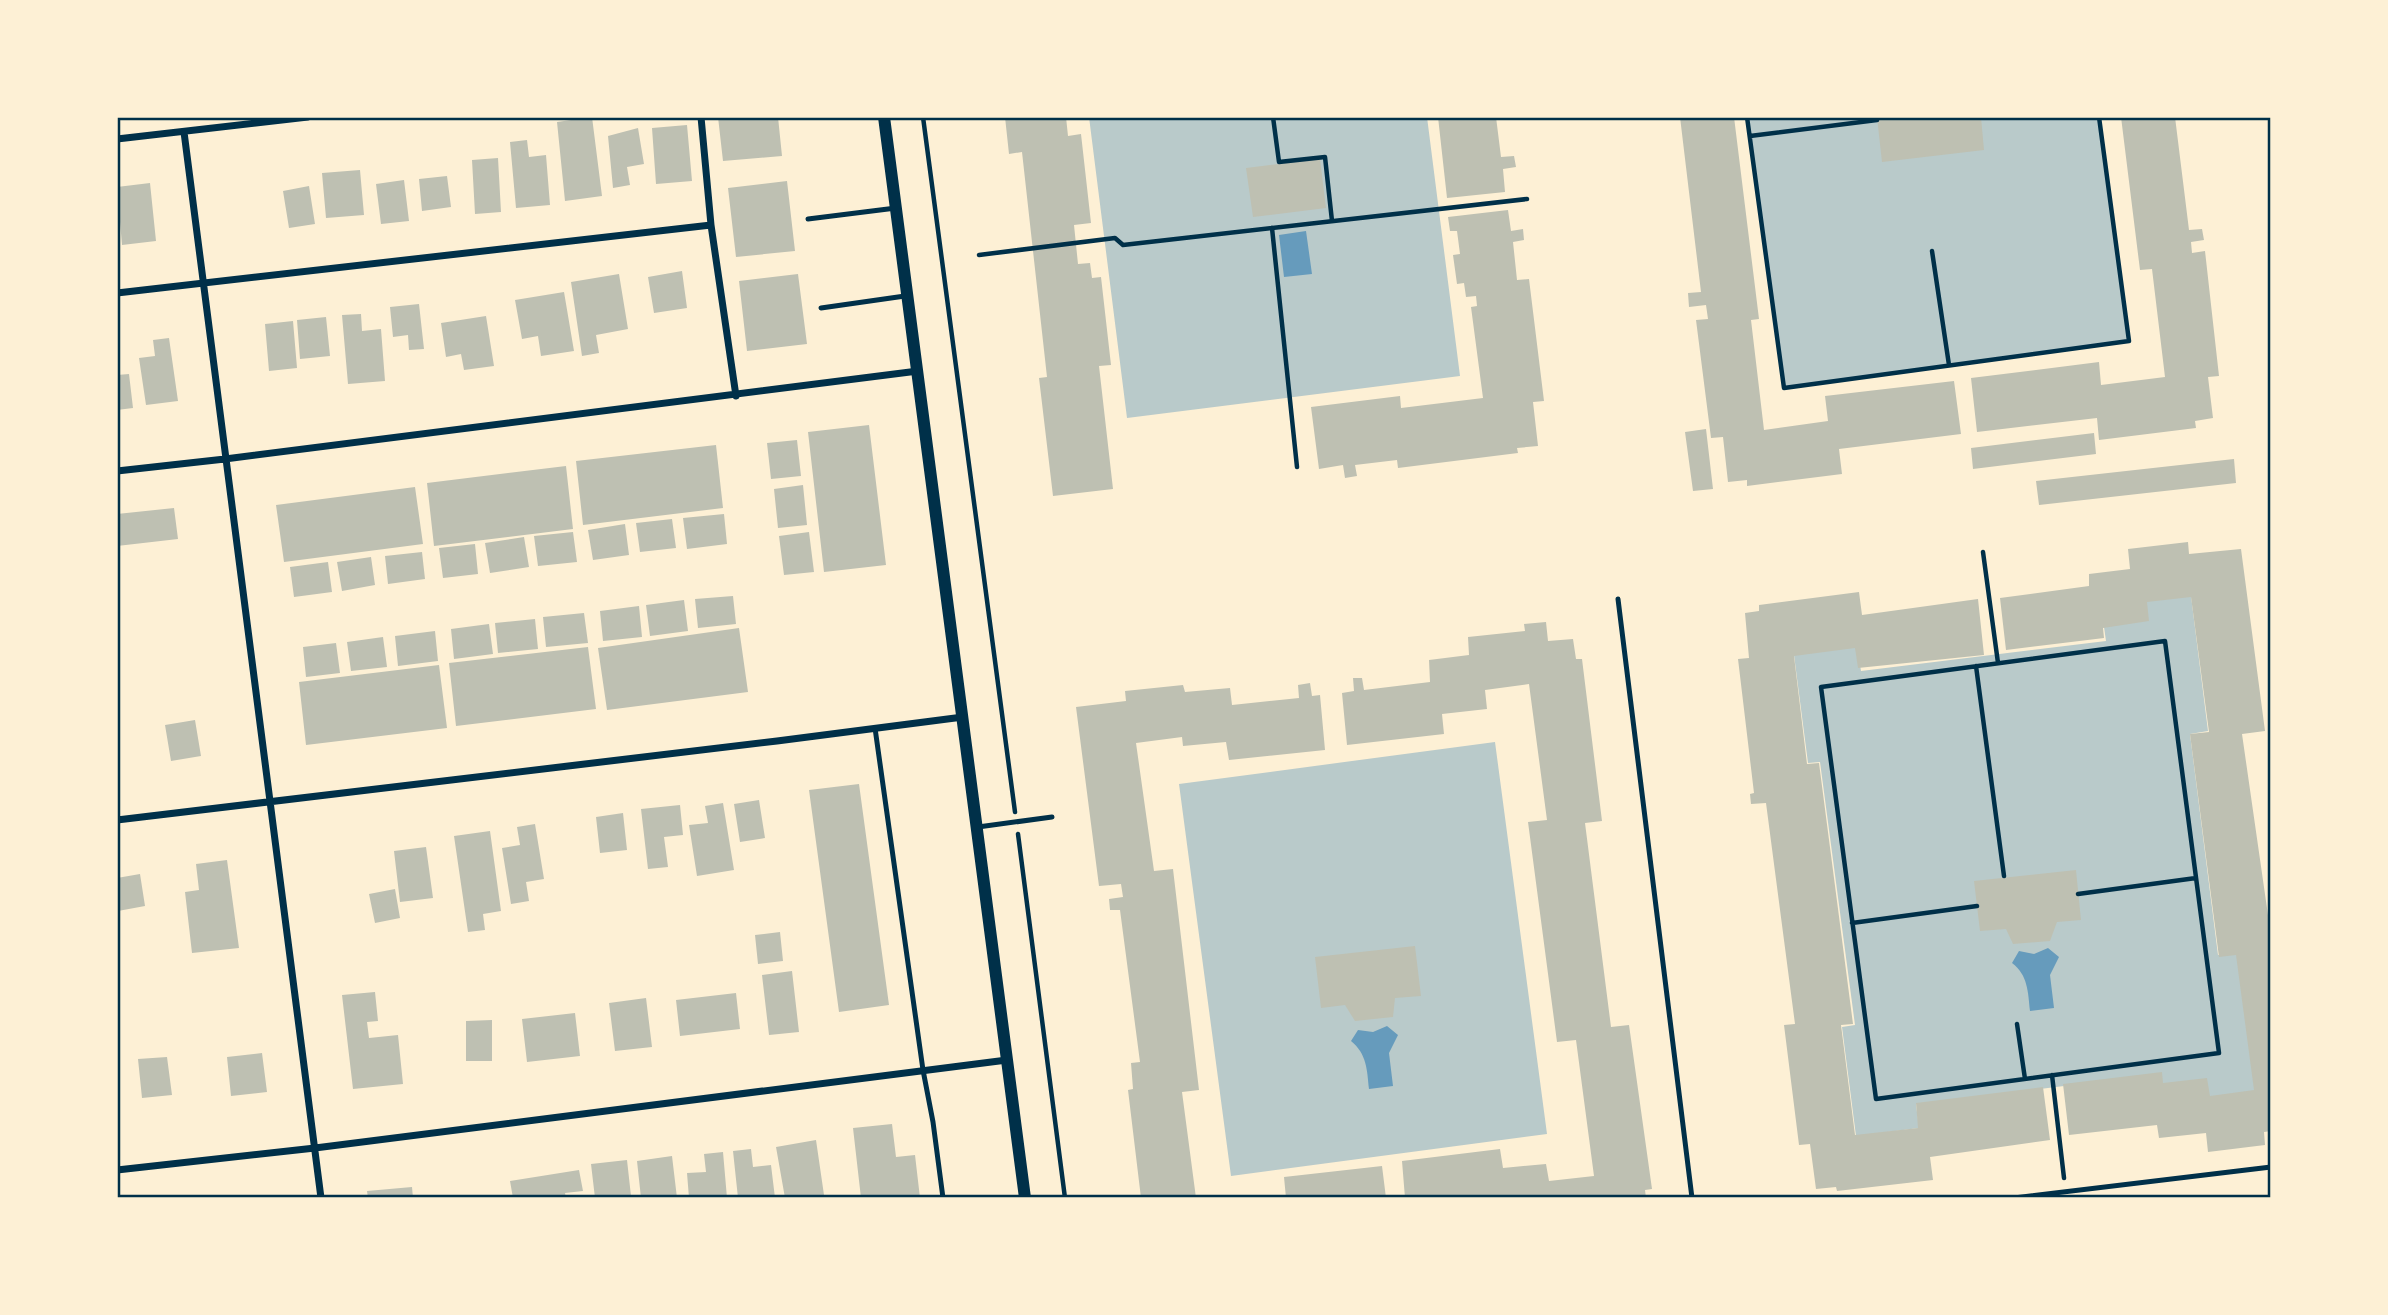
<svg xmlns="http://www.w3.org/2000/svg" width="2388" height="1315" font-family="'Asap Condensed',sans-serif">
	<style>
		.green { fill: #b9caca }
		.water { fill: #669bbc }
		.building { fill: #bec0b2 }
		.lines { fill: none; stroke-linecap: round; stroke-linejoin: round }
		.path { stroke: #003049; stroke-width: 4.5 }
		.service { stroke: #003049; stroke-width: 5 }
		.minor { stroke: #003049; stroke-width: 7 }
		.tertiary { stroke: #003049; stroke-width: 12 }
		.neatline { fill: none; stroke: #003049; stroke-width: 2.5 }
	</style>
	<rect width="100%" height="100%" fill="#fdf0d5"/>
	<!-- green -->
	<path class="green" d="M 1089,117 L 1427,117 L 1460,376 L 1127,418 Z
		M 1747,117 L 2099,117 L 2129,341 L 1784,388 Z
		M 2191,596 L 2208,731 L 2190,734 L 2218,955 L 2241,952 L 2259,1093 L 2210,1100 L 2162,1086 L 2064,1086 L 1916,1104 L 1919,1128 L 1856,1136 L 1842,1027 L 1855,1025 L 1820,762 L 1808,763 L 1794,655 L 1857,646 L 1861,671 L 2106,641 L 2104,627 L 2145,601 Z
		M 1495,742 L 1547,1134 L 1231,1176 L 1179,784 Z"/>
	<!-- water -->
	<path class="water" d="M 1306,231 L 1312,274 L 1284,277 L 1279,235 Z
		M 2048,948 L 2059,957 L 2050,975 L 2054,1008 L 2030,1011 C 2028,992 2028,975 2012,963 L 2019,951 L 2034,954 Z
		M 1387,1026 L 1398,1035 L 1389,1053 L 1393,1086 L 1369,1089 C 1367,1070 1367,1054 1351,1041 L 1358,1030 L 1373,1032 Z"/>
	<!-- building -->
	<path class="building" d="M 592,117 L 602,196 L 565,201 L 557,122 Z
		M 718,117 L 778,117 L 782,156 L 723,161 Z
		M 1005,117 L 1066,117 L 1068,136 L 1081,134 L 1091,223 L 1074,225 L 1078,264 L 1090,263 L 1092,278 L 1101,277 L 1111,365 L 1099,366 L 1113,489 L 1053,496 L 1039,378 L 1047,377 L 1022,152 L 1009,154 Z
		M 1438,117 L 1496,117 L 1501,157 L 1514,156 L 1516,167 L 1503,169 L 1505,192 L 1447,198 Z
		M 1680,117 L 1734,117 L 1759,319 L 1751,320 L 1764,430 L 1828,421 L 1825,396 L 1954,381 L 1961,434 L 1839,449 L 1842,474 L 1747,486 L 1747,480 L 1728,482 L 1723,437 L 1711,438 L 1696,320 L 1708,319 L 1706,305 L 1689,307 L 1688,293 L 1701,292 Z
		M 1877,117 L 1981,117 L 1984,150 L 1882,162 Z
		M 2121,117 L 2175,117 L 2189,230 L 2202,229 L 2204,240 L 2191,242 L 2192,253 L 2205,251 L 2219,376 L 2208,377 L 2213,418 L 2195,421 L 2196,428 L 2099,440 L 2097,418 L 1977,432 L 1971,378 L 2099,362 L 2101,385 L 2165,377 L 2152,269 L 2140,270 Z
		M 687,125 L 692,181 L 656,184 L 652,128 Z
		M 638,128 L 644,164 L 627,167 L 630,185 L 613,188 L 608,136 Z
		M 527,140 L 529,157 L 546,155 L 550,205 L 516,208 L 510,142 Z
		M 498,158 L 501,212 L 475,214 L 472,160 Z
		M 1320,159 L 1326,208 L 1253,217 L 1246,168 Z
		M 360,170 L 364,215 L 326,218 L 322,173 Z
		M 447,176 L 451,207 L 422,211 L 419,179 Z
		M 404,180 L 409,221 L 381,224 L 376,184 Z
		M 787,181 L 795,251 L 736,257 L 728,188 Z
		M 150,183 L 156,241 L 122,245 L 117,187 Z
		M 309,186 L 315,224 L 289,228 L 283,191 Z
		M 1508,210 L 1511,231 L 1523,229 L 1524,240 L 1513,242 L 1517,280 L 1529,279 L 1544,401 L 1533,402 L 1538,446 L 1517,448 L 1518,453 L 1398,468 L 1397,460 L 1355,465 L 1357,476 L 1345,478 L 1343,465 L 1319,469 L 1311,407 L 1400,396 L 1401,408 L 1483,398 L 1471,307 L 1477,306 L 1476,296 L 1466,297 L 1464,283 L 1457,284 L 1453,255 L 1460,254 L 1457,231 L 1450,231 L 1448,217 Z
		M 682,271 L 687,308 L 654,313 L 648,277 Z
		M 619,274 L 628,329 L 596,335 L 599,353 L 582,356 L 571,282 Z
		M 798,274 L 807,344 L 747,351 L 739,281 Z
		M 564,292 L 574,351 L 541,356 L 538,336 L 522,339 L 515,300 Z
		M 419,304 L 424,349 L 409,350 L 408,335 L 393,337 L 390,307 Z
		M 361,314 L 362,331 L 381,329 L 385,381 L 348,384 L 342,315 Z
		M 486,316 L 494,366 L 464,370 L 461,354 L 446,357 L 441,323 Z
		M 326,317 L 330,356 L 300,359 L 297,320 Z
		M 293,321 L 297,368 L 269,371 L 265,324 Z
		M 169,338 L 178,401 L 146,405 L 139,358 L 155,356 L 153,340 Z
		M 129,374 L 133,408 L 117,410 L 117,375 Z
		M 869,425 L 886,565 L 824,572 L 808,432 Z
		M 1706,429 L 1713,489 L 1693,491 L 1685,432 Z
		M 2094,433 L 2096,454 L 1973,469 L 1971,448 Z
		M 797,440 L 801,476 L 771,479 L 767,443 Z
		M 716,445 L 723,508 L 583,525 L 576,461 Z
		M 2234,459 L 2236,483 L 2039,505 L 2036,481 Z
		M 566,466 L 573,529 L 434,546 L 427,483 Z
		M 803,485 L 807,525 L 778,528 L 774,489 Z
		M 415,487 L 423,544 L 284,562 L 276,505 Z
		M 174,508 L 178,539 L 117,546 L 117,514 Z
		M 724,514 L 727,544 L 687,549 L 683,518 Z
		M 672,519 L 676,548 L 640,552 L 636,523 Z
		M 625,524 L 629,555 L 593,560 L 588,530 Z
		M 573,532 L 577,562 L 538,566 L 534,536 Z
		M 809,532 L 814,572 L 784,575 L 779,536 Z
		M 524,537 L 529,567 L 490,573 L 485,543 Z
		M 2188,542 L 2189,554 L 2241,549 L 2265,731 L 2242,734 L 2271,936 L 2271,1131 L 2264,1132 L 2265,1145 L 2208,1152 L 2206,1133 L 2159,1138 L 2157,1125 L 2069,1135 L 2063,1084 L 2162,1072 L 2163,1083 L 2207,1078 L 2210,1096 L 2254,1090 L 2236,955 L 2219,957 L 2190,734 L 2209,732 L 2191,597 L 2147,602 L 2149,621 L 2103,628 L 2104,638 L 2006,650 L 2000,598 L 2089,586 L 2089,574 L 2130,569 L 2128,549 Z
		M 475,544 L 478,574 L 443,578 L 439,548 Z
		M 422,552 L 425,579 L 388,584 L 385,556 Z
		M 371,557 L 375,585 L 342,591 L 337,562 Z
		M 328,562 L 332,592 L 294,597 L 290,567 Z
		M 1859,592 L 1862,615 L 1978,599 L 1984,655 L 1858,668 L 1855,648 L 1794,656 L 1807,764 L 1819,763 L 1853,1024 L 1841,1025 L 1855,1135 L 1918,1128 L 1916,1103 L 2043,1087 L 2050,1140 L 1930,1157 L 1933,1180 L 1837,1191 L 1836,1187 L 1816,1189 L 1810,1144 L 1799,1145 L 1784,1025 L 1795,1024 L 1766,803 L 1751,804 L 1750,794 L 1754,793 L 1738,659 L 1749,658 L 1745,613 L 1759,611 L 1759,605 Z
		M 733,596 L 736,624 L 698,628 L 695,599 Z
		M 684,600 L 688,631 L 650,636 L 646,605 Z
		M 639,606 L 642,637 L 603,641 L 600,611 Z
		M 584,613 L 588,643 L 546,647 L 543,617 Z
		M 535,619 L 538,649 L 498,653 L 495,623 Z
		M 1546,622 L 1548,641 L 1573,639 L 1576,659 L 1582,659 L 1602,821 L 1585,823 L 1611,1027 L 1629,1025 L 1652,1189 L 1645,1190 L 1646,1198 L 1405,1198 L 1402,1161 L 1500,1149 L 1503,1168 L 1546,1164 L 1549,1181 L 1594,1176 L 1576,1040 L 1557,1042 L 1528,822 L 1547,820 L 1529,684 L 1485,690 L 1487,709 L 1442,714 L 1444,734 L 1347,745 L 1342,693 L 1354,691 L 1353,678 L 1362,678 L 1364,690 L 1430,682 L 1429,660 L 1469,655 L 1468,637 L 1525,631 L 1524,624 Z
		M 489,624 L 493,654 L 454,659 L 451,629 Z
		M 739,628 L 748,692 L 607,710 L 598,648 Z
		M 435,631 L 438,661 L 398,666 L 395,636 Z
		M 383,637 L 387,667 L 351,671 L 347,642 Z
		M 336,643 L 340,673 L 306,677 L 303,647 Z
		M 588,647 L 596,709 L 456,726 L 449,663 Z
		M 439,665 L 447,728 L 306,745 L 299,682 Z
		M 1310,683 L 1312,696 L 1320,695 L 1325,750 L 1229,760 L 1226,742 L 1183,746 L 1182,737 L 1136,743 L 1154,871 L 1173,869 L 1199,1090 L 1182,1092 L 1196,1198 L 1141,1198 L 1128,1090 L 1133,1089 L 1131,1063 L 1140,1062 L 1120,910 L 1110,910 L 1109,899 L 1123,897 L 1121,884 L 1099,886 L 1076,707 L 1126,701 L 1125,691 L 1183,685 L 1185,692 L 1230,688 L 1232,705 L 1299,698 L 1298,685 Z
		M 195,720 L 201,756 L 171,761 L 165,725 Z
		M 859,784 L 889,1005 L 839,1012 L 809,790 Z
		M 759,800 L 765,838 L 740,842 L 734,804 Z
		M 723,803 L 734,870 L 697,876 L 689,825 L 708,823 L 705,806 Z
		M 680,805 L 683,835 L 664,837 L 668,867 L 648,869 L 641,809 Z
		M 623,813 L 627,850 L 600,853 L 596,817 Z
		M 535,824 L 544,879 L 526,882 L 529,901 L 511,904 L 502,848 L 520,845 L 517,827 Z
		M 490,831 L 501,911 L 483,914 L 485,930 L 468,932 L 454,836 Z
		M 426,847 L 433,898 L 400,902 L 394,851 Z
		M 227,860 L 239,948 L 192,953 L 185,892 L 199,890 L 196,864 Z
		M 2076,870 L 2081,920 L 2057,922 L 2050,941 L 2013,944 L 2006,929 L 1980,931 L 1974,881 Z
		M 140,874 L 145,906 L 118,911 L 117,878 Z
		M 395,889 L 400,918 L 375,923 L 369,894 Z
		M 780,932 L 783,961 L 758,964 L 755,935 Z
		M 1415,946 L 1421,996 L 1395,998 L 1393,1017 L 1355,1021 L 1345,1005 L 1321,1008 L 1315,957 Z
		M 792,971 L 799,1032 L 769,1035 L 762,975 Z
		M 375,992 L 378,1021 L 367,1022 L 369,1038 L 398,1035 L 403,1084 L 353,1089 L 342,995 Z
		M 736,993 L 740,1029 L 680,1036 L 676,1000 Z
		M 646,998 L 652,1047 L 615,1051 L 609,1003 Z
		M 575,1013 L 580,1056 L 527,1062 L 522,1019 Z
		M 492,1020 L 492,1061 L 466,1061 L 466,1021 Z
		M 262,1053 L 267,1092 L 231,1096 L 227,1057 Z
		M 167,1057 L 172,1095 L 142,1098 L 138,1059 Z
		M 892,1124 L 896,1157 L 915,1155 L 920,1198 L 861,1198 L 853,1128 Z
		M 816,1140 L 824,1195 L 785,1198 L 776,1147 Z
		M 751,1149 L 753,1167 L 771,1165 L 775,1198 L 738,1198 L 733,1151 Z
		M 723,1152 L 727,1198 L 689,1198 L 687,1173 L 706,1172 L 704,1154 Z
		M 672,1156 L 677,1198 L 641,1198 L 637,1161 Z
		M 627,1160 L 631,1196 L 595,1198 L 591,1164 Z
		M 1382,1166 L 1386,1198 L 1286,1198 L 1284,1177 Z
		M 579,1170 L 583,1191 L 565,1193 L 566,1198 L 513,1198 L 510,1181 Z
		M 412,1187 L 413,1198 L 368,1198 L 367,1191 Z"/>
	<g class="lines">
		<!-- path -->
		<path class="path" d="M 923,117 L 1015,812
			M 1273,117 L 1279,162 L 1325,157 L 1332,221
			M 1747,117 L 1784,388 L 2129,341 L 2099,117
			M 1750,136 L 1877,120
			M 1272,228 L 1297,467
			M 1932,251 L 1949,365
			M 979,255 L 1115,238 L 1123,245 L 1527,199
			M 1983,552 L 1998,663
			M 2165,641 L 2219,1053 L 1876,1099 L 1821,687 Z
			M 1976,666 L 2004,876
			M 1018,834 L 1065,1198
			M 2078,894 L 2196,878
			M 1852,923 L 1977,906
			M 2017,1024 L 2025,1079
			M 2052,1075 L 2064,1178"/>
		<!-- service -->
		<path class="service" d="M 808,219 L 896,208
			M 821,308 L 905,296
			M 1618,599 L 1692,1198
			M 875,728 L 923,1070 L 933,1122 L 943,1198
			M 978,827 L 1052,817
			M 2014,1198 L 2271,1167"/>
		<!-- minor -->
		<path class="minor" d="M 701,117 L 711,225 L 736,396
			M 184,132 L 321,1198
			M 117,139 L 308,117
			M 117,293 L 711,225
			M 117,471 L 225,459 L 918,371
			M 117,820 L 777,741 L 963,717
			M 117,1170 L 315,1148 L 1007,1060"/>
		<!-- tertiary -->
		<path class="tertiary" d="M 884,117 L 1025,1198"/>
	</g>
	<!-- border -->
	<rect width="2388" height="1315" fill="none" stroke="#fdf0d5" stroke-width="238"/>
	<rect x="119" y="119" width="2150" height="1077" class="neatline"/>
</svg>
